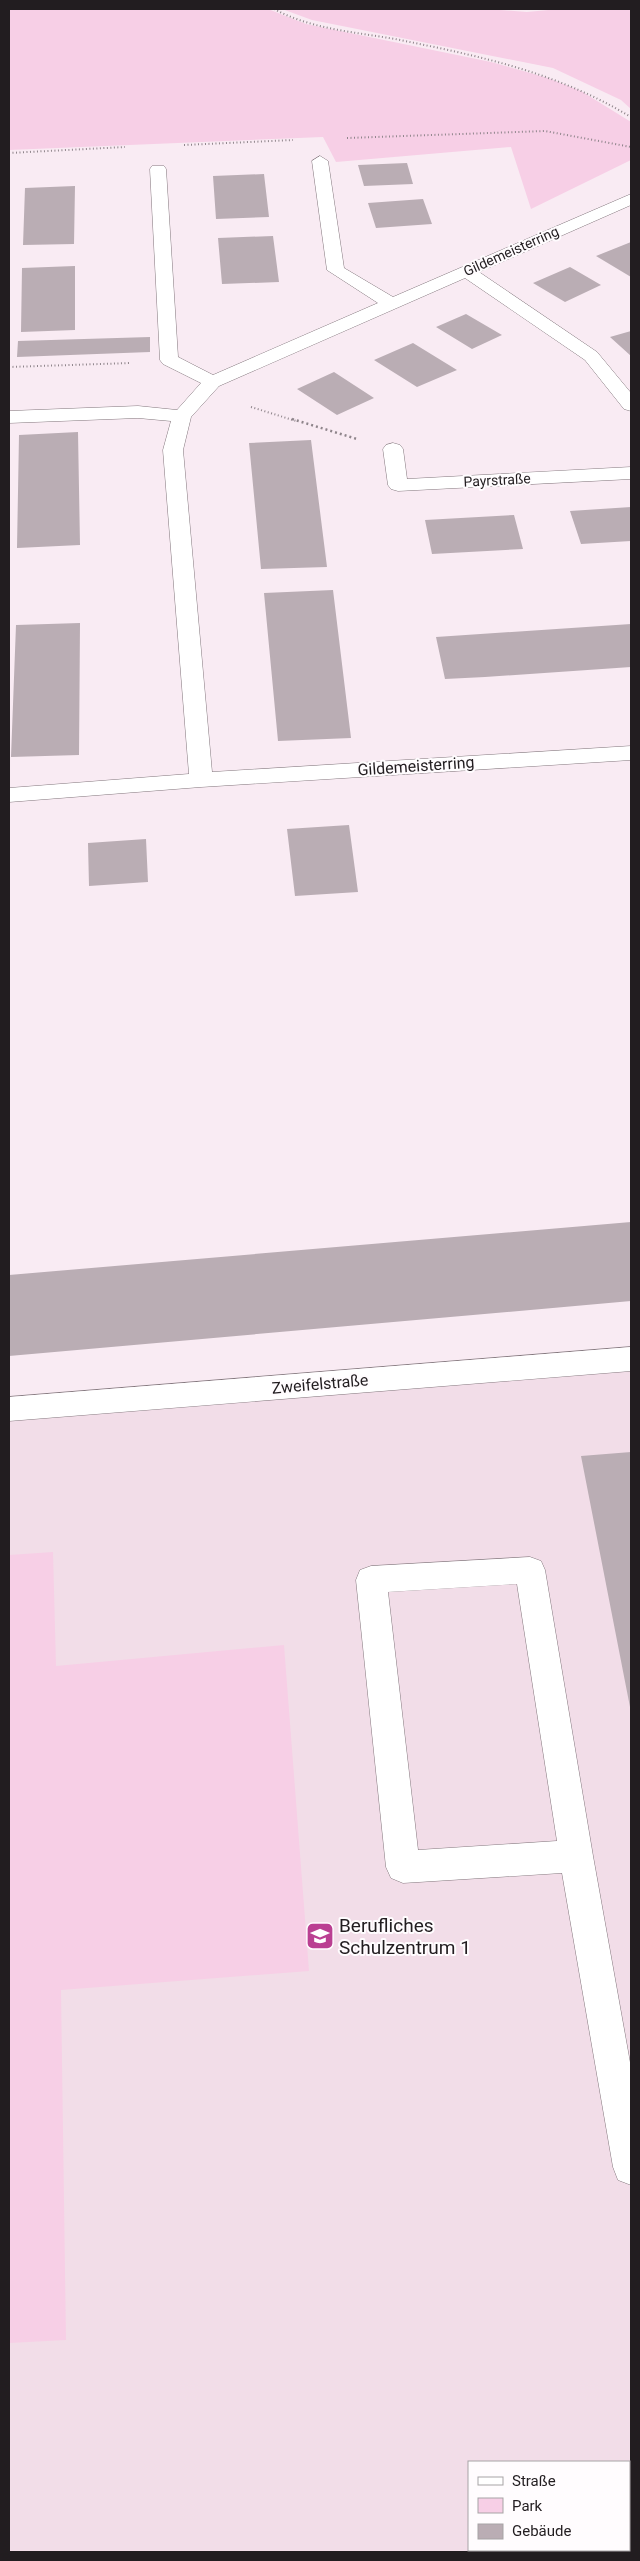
<svg xmlns="http://www.w3.org/2000/svg" width="640" height="2561" font-family="Roboto,sans-serif">
	<style>
		.built { fill: #f2dde8; fill-rule: evenodd }
		.green { fill: #f7cfe6 }
		.building { fill: #baadb4 }
		.lines { fill: none; stroke-linecap: round; stroke-linejoin: round }
		.minor-casing { stroke: #83777d; stroke-width: 1 }
		.path-far1 { stroke: #8f858b; stroke-width: 2; stroke-dasharray: 1 2.5; stroke-linecap: butt }
		.path { stroke: #8f858b; stroke-width: 2.5; stroke-dasharray: 2 3; stroke-linecap: butt }
		.minor { fill: #fff; fill-rule: evenodd }
		.labels { text-anchor: middle; dominant-baseline: central; stroke-width: 4; stroke-linejoin: round; paint-order: stroke }
		.far-street-label { font-size: 14px; fill: #221d20; stroke: #fffcfe }
		.street-label { font-size: 16px; fill: #221d20; stroke: #fffcfe }
		.near-poi-label { font-size: 19px; fill: #221d20; stroke: #fffcfe; text-anchor: start }
	</style>
	<rect width="100%" height="100%" fill="#f9ebf3"/>
	<!-- built -->
	<path class="built" d="M 631,1359 L 631,2552 L 9,2552 L 9,1409 ZM 469,2462 L 629,2462 L 629,2550 L 469,2550 Z"/>
	<!-- green -->
	<path class="green" d="M 9,9 L 268,9 L 306,24 L 491,62 L 548,78 L 581,91 L 631,122 L 631,160 L 531,209 L 511,147 L 336,162 L 323,137 L 9,150 Z
		M 282,9 L 488,9 L 527,12 L 559,9 L 631,9 L 631,109 L 621,100 L 553,68 L 312,20 Z
		M 53,1552 L 56,1666 L 284,1645 L 309,1971 L 61,1990 L 66,2340 L 9,2343 L 9,1555 Z"/>
	<!-- building -->
	<path class="building" d="M 407,163 L 413,184 L 364,186 L 358,165 Z
		M 264,174 L 269,217 L 216,219 L 213,176 Z
		M 75,186 L 74,244 L 23,245 L 25,188 Z
		M 423,199 L 432,224 L 376,228 L 368,203 Z
		M 273,236 L 279,282 L 222,284 L 218,238 Z
		M 631,242 L 631,277 L 596,256 Z
		M 75,266 L 75,330 L 21,332 L 22,268 Z
		M 570,267 L 601,285 L 565,302 L 533,283 Z
		M 466,314 L 502,335 L 472,349 L 436,327 Z
		M 631,331 L 631,356 L 610,337 Z
		M 150,337 L 150,352 L 17,357 L 18,341 Z
		M 413,343 L 457,370 L 417,387 L 374,360 Z
		M 334,372 L 374,398 L 337,415 L 297,389 Z
		M 78,432 L 80,545 L 17,548 L 19,435 Z
		M 311,440 L 327,567 L 261,569 L 249,443 Z
		M 631,507 L 631,541 L 581,544 L 570,511 Z
		M 514,515 L 523,549 L 432,554 L 425,520 Z
		M 333,590 L 351,738 L 278,741 L 264,593 Z
		M 80,623 L 79,755 L 11,757 L 16,625 Z
		M 631,624 L 631,667 L 485,677 L 445,679 L 436,637 Z
		M 349,825 L 358,892 L 295,896 L 287,829 Z
		M 146,839 L 148,882 L 89,886 L 88,843 Z
		M 631,1222 L 631,1301 L 9,1356 L 9,1275 Z
		M 631,1452 L 631,1707 L 630,1707 L 581,1456 Z"/>
	<g class="lines">
		<defs>
			<path id="minor" d="M 320,156 L 328,161 L 344,268 L 393,297 L 631,194 L 631,205 L 479,272 L 597,352 L 631,393 L 631,411 L 624,409 L 585,360 L 465,278 L 219,386 L 191,417 L 183,450 L 212,772 L 631,746 L 631,760 L 201,787 L 9,802 L 9,788 L 189,774 L 163,450 L 171,421 L 138,418 L 9,423 L 9,411 L 138,406 L 177,410 L 201,383 L 163,364 L 160,360 L 150,169 L 152,166 L 164,166 L 166,169 L 178,357 L 213,375 L 378,303 L 327,270 L 312,161 Z
				M 393,443 L 400,445 L 403,449 L 407,479 L 631,467 L 631,479 L 398,491 L 391,489 L 388,485 L 383,449 L 386,445 Z
				M 631,1347 L 631,1371 L 9,1421 L 9,1397 Z
				M 530,1557 L 541,1561 L 545,1570 L 593,1856 L 631,2068 L 631,2185 L 618,2180 L 613,2167 L 562,1873 L 403,1883 L 391,1878 L 386,1867 L 356,1580 L 360,1570 L 371,1566 ZM 517,1584 L 557,1841 L 418,1850 L 388,1592 Z"/>
		</defs>
		<!-- minor casing -->
		<use href="#minor" class="minor-casing"/>
		<!-- path-far1 -->
		<path class="path-far1" d="M 274,9 C 311,29 354,32 395,39 C 480,56 556,72 631,117
			M 347,138 L 545,131 L 631,147
			M 184,145 L 293,140
			M 9,153 L 125,147
			M 9,367 L 131,363
			M 251,407 L 296,421"/>
		<!-- path -->
		<path class="path" d="M 292,419 L 357,439"/>
		<!-- minor -->
		<use href="#minor" class="minor"/>
	</g>
	<!-- icons -->
	<defs>
		<symbol id="school-square" viewBox="-11 -11 22 22"><rect x="-9" y="-9" width="18" height="18" rx="4" fill="#ba3f92" stroke="#fffcfe"/><path d="M0-5L7-2L0 1L-7-2ZM-4 1L0 2.5L4 1V4Q0 6-4 4Z" fill="#fff"/></symbol>
	</defs>
	<g fill-rule="evenodd">
		<use href="#school-square" x="304" y="1920" width="32" height="32"/>
	</g>
	<g class="labels">
		<!-- far-street labels -->
		<g class="far-street-label">
			<text transform="translate(511 251) rotate(-24)">Gildemeisterring</text>
			<text transform="translate(497 480) rotate(-3)">Payrstraße</text>
		</g>
		<!-- street labels -->
		<g class="street-label">
			<text transform="translate(416 766) rotate(-4)">Gildemeisterring</text>
			<text transform="translate(320 1384) rotate(-5)">Zweifelstraße</text>
		</g>
		<!-- near-poi labels -->
		<g class="near-poi-label">
			<text x="339" y="1925">Berufliches<tspan x="339" dy="22">Schulzentrum 1</tspan></text>
		</g>
	</g>
	<!-- border -->
	<rect width="640" height="2561" fill="none" stroke="#221d20" stroke-width="20"/>
	<!-- legend -->
	<rect x="468" y="2461" width="162" height="90" fill="#fffcfe" stroke="#a7a3a5"/>
	<rect x="478" y="2477" width="25" height="8" fill="#ffffff" stroke="#a7a3a5"/>
	<text x="512" y="2486" font-size="15" fill="#221d20">Straße</text>
	<rect x="478" y="2498" width="25" height="15" fill="#f7cfe6" stroke="#a7a3a5"/>
	<text x="512" y="2511" font-size="15" fill="#221d20">Park</text>
	<rect x="478" y="2524" width="25" height="15" fill="#baadb4" stroke="#a7a3a5"/>
	<text x="512" y="2536" font-size="15" fill="#221d20">Gebäude</text>
</svg>
